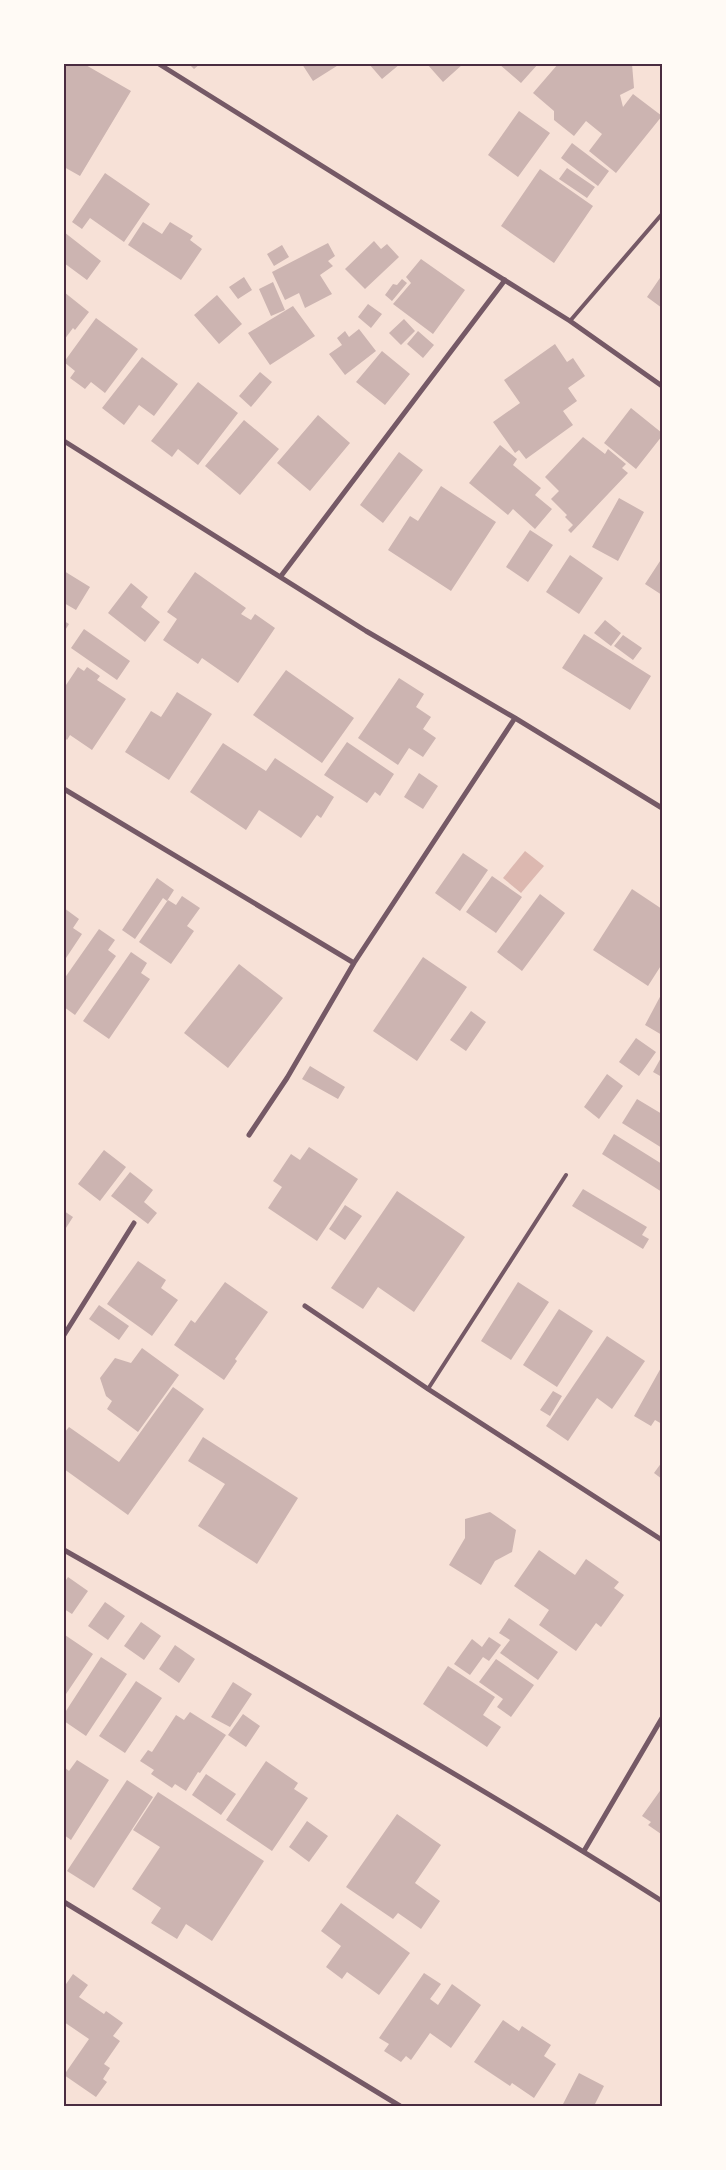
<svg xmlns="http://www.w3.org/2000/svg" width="726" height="2170" font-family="'Archivo Narrow',sans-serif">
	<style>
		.water { fill: #dcb8b0 }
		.building { fill: #ccb4b1 }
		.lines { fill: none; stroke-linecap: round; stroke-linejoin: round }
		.service { stroke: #755966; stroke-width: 4 }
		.minor { stroke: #755966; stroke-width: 5 }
		.neatline { fill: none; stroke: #4a2c40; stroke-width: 2 }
	</style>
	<rect width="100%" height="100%" fill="#f7e1d7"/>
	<!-- water -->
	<path class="water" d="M 525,851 L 544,866 L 521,893 L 503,878 Z"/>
	<!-- building -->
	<path class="building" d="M 64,64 L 84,64 L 131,91 L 80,176 L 64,167 Z
		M 189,64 L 200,64 L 194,69 Z
		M 302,64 L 340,64 L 313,81 Z
		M 369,64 L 400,64 L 382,79 Z
		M 427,64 L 463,64 L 443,82 Z
		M 499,64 L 538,64 L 521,83 Z
		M 558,64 L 632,64 L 634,88 L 620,95 L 623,107 L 633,94 L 662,116 L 616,173 L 589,151 L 602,134 L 586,121 L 574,136 L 554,120 L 554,111 L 533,93 Z
		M 519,111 L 550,133 L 518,177 L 488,155 Z
		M 572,143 L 609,171 L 598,186 L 561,158 Z
		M 567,168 L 595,187 L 587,198 L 559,179 Z
		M 540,169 L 593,206 L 554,263 L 501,226 Z
		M 105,173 L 150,204 L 124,242 L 90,218 L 82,229 L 72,222 Z
		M 143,222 L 162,234 L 170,222 L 193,236 L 190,240 L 202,249 L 181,280 L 128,245 Z
		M 64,232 L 101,261 L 87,280 L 64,263 Z
		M 374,241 L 381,249 L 387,244 L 399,257 L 365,289 L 345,269 Z
		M 328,243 L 335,256 L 328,261 L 333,266 L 320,275 L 332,294 L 305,308 L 299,293 L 285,300 L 272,272 Z
		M 282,245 L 289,257 L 274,266 L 267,254 Z
		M 421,259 L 465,290 L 433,334 L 393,304 L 411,283 L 406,277 Z
		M 662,275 L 662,308 L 647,297 Z
		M 244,277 L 252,290 L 238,299 L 229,287 Z
		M 402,279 L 407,283 L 392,301 L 385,295 L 393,284 L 397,285 Z
		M 273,282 L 285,310 L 271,316 L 259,289 Z
		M 64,292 L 89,312 L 75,330 L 73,328 L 64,340 Z
		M 217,295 L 242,324 L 219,344 L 194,315 Z
		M 368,304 L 382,314 L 371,328 L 358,317 Z
		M 293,306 L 315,336 L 270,365 L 248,333 Z
		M 96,318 L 138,349 L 105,393 L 91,382 L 85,389 L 70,378 L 75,371 L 64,362 Z
		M 404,319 L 415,331 L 401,345 L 389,333 Z
		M 359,329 L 376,351 L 345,375 L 329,354 L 342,345 L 337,338 L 345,331 L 349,337 Z
		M 418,331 L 434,345 L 423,358 L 407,344 Z
		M 555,344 L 567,362 L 573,358 L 585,376 L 568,388 L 577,401 L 563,411 L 573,425 L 526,459 L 519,450 L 515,453 L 493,422 L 520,403 L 504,380 Z
		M 382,351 L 410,374 L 385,405 L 356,382 Z
		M 142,357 L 178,384 L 154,416 L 139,405 L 124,425 L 102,408 Z
		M 260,372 L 272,382 L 251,407 L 239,396 Z
		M 198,382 L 238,413 L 198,465 L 178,449 L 172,457 L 151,441 Z
		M 631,408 L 662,433 L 662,436 L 636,469 L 604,443 Z
		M 318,415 L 350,443 L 310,491 L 277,463 Z
		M 244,420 L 279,449 L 240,495 L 205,466 Z
		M 583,437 L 605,454 L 608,449 L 626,464 L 622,468 L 628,473 L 571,533 L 568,530 L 573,525 L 565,517 L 567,515 L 551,499 L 559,491 L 545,477 Z
		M 500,445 L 517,459 L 513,465 L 541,488 L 535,495 L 552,509 L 535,529 L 513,509 L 508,515 L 469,483 Z
		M 399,452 L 423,470 L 383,523 L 360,505 Z
		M 441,486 L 496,522 L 451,591 L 388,550 L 410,516 L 418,521 Z
		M 619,498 L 644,512 L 618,561 L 592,547 Z
		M 530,530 L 553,545 L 528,582 L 506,567 Z
		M 570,555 L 603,578 L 579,614 L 546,592 Z
		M 662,558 L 662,595 L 645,584 Z
		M 64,571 L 90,587 L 76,610 L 64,603 Z
		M 195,572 L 246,608 L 241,614 L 251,620 L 255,614 L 275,628 L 238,683 L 202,658 L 198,664 L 163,640 L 177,619 L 167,612 Z
		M 131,583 L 148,597 L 141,607 L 160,622 L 145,642 L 108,613 Z
		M 605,620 L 621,633 L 611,646 L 594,633 Z
		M 64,621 L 69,624 L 64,632 Z
		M 84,629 L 130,661 L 117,680 L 71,648 Z
		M 584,634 L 651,676 L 630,710 L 562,668 Z
		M 623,635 L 642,648 L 633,660 L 614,646 Z
		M 78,667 L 84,671 L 87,667 L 100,676 L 97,680 L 126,699 L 92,750 L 70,735 L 67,740 L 64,737 L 64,688 Z
		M 286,670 L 354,718 L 322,763 L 253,715 Z
		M 399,678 L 424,694 L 416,707 L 431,717 L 423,729 L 436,738 L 423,757 L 409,748 L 398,765 L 358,738 Z
		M 177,692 L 212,714 L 169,780 L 125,752 L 151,711 L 161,717 Z
		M 347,742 L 394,774 L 380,796 L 375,792 L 367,803 L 324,775 Z
		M 223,743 L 266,771 L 275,758 L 334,797 L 321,818 L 317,815 L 301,838 L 259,810 L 246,830 L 190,792 Z
		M 419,773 L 438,786 L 423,809 L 404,797 Z
		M 463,853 L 488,870 L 460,911 L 435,893 Z
		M 492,876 L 522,897 L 496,933 L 466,912 Z
		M 157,878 L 174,890 L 167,901 L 163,898 L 135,939 L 122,930 Z
		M 632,889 L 662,909 L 662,964 L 648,986 L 593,950 Z
		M 540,894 L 565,913 L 522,971 L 497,952 Z
		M 182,896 L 200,908 L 187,926 L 194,931 L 171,964 L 139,942 L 168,900 L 176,905 Z
		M 64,908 L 79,919 L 73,928 L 82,934 L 64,961 Z
		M 99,929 L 115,940 L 108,950 L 116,956 L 75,1015 L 64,1007 L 64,979 Z
		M 131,952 L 147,963 L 141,973 L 150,979 L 109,1039 L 83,1021 Z
		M 423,957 L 467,987 L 417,1061 L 373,1031 Z
		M 239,964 L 283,998 L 228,1068 L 184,1033 Z
		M 662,993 L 662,1035 L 645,1025 Z
		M 471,1011 L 486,1022 L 466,1051 L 450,1040 Z
		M 636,1038 L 656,1052 L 639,1076 L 619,1062 Z
		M 662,1056 L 662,1077 L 653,1072 Z
		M 310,1066 L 345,1087 L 338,1099 L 302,1079 Z
		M 607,1074 L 623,1086 L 599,1119 L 584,1107 Z
		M 637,1099 L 662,1114 L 662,1148 L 622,1123 Z
		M 614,1134 L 662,1164 L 662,1192 L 602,1154 Z
		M 309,1147 L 358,1179 L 317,1241 L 268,1208 L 282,1187 L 273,1181 L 291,1154 L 300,1160 Z
		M 104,1150 L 126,1167 L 100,1201 L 78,1184 Z
		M 130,1172 L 153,1190 L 144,1202 L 157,1213 L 148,1224 L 111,1196 Z
		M 583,1189 L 647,1227 L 642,1235 L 649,1239 L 643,1249 L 572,1206 Z
		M 397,1191 L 465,1237 L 414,1312 L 378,1287 L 363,1309 L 331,1288 Z
		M 345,1205 L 362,1216 L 345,1240 L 329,1229 Z
		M 64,1211 L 73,1217 L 64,1231 Z
		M 138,1261 L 166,1280 L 161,1288 L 178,1300 L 152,1336 L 107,1304 Z
		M 225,1282 L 268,1312 L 235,1359 L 237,1361 L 224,1380 L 174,1345 L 191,1320 L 195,1323 Z
		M 518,1282 L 549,1302 L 511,1360 L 481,1341 Z
		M 99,1305 L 129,1326 L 119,1340 L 89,1319 Z
		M 559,1309 L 593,1331 L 557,1387 L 523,1365 Z
		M 607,1336 L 645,1361 L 612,1409 L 597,1398 L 568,1441 L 546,1426 Z
		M 142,1348 L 179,1375 L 138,1432 L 107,1409 L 112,1401 L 106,1396 L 100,1378 L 115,1358 L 131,1363 Z
		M 662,1366 L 662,1424 L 655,1420 L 651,1426 L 634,1416 Z
		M 173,1387 L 204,1409 L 128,1515 L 64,1469 L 64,1433 L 69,1427 L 119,1462 Z
		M 553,1391 L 562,1396 L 550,1416 L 540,1410 Z
		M 203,1437 L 298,1498 L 257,1564 L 198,1526 L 225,1484 L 188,1461 Z
		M 662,1462 L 662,1479 L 654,1473 Z
		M 490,1512 L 516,1530 L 512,1552 L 495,1561 L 481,1585 L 449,1565 L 465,1538 L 465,1519 Z
		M 539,1550 L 575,1575 L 586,1559 L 619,1582 L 614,1588 L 624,1595 L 601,1627 L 596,1623 L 576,1651 L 539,1625 L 549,1610 L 514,1586 Z
		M 68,1577 L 88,1591 L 72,1614 L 64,1609 L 64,1583 Z
		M 105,1602 L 125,1616 L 108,1640 L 88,1626 Z
		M 509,1618 L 558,1652 L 538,1680 L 500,1653 L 510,1640 L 499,1633 Z
		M 141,1622 L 161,1636 L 144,1660 L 124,1646 Z
		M 65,1635 L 93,1654 L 64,1697 L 64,1638 Z
		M 489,1637 L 501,1645 L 489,1661 L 483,1657 L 470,1675 L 454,1664 L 472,1639 L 482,1647 Z
		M 175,1645 L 195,1659 L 179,1683 L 159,1669 Z
		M 101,1657 L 127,1674 L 86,1736 L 64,1721 L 64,1714 Z
		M 496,1659 L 534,1685 L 511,1717 L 497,1707 L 503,1699 L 479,1682 Z
		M 448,1666 L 495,1697 L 483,1715 L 501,1727 L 487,1747 L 423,1704 Z
		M 136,1681 L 162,1698 L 125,1753 L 99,1736 Z
		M 233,1682 L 252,1694 L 230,1727 L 211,1717 Z
		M 190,1712 L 226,1735 L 200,1773 L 198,1772 L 186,1791 L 175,1784 L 172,1788 L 151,1774 L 154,1770 L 140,1761 L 148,1750 L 152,1752 L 176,1715 L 184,1720 Z
		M 243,1714 L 260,1726 L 246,1747 L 228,1735 Z
		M 77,1760 L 109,1780 L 71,1840 L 64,1835 L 64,1767 L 69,1771 Z
		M 266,1761 L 298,1783 L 294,1789 L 308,1798 L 272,1851 L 226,1820 Z
		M 206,1774 L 236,1794 L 221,1815 L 192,1795 Z
		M 127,1780 L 153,1797 L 94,1888 L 67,1871 Z
		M 662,1788 L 662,1832 L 661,1834 L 648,1825 L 651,1822 L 642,1816 Z
		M 158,1792 L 264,1861 L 212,1941 L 186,1924 L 177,1939 L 151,1923 L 161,1908 L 132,1889 L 160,1847 L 133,1830 Z
		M 397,1814 L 441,1845 L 415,1883 L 440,1901 L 421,1929 L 398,1913 L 393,1919 L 346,1887 Z
		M 307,1821 L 328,1836 L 309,1862 L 289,1847 Z
		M 341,1903 L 410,1953 L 379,1995 L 347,1972 L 342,1979 L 326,1967 L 341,1946 L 321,1931 Z
		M 424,1973 L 441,1984 L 430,1999 L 438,2005 L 452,1984 L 481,2005 L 451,2048 L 430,2033 L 411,2060 L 406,2056 L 401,2062 L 384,2051 L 389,2044 L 379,2038 Z
		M 73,1974 L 88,1985 L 79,1997 L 104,2014 L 106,2011 L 123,2023 L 113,2036 L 120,2041 L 104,2064 L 110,2068 L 103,2079 L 107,2082 L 96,2097 L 64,2075 L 89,2039 L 64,2022 L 64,1987 Z
		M 503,2020 L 519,2031 L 522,2026 L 551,2045 L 544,2056 L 556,2064 L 534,2098 L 512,2083 L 510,2086 L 474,2062 Z
		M 579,2073 L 604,2086 L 594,2106 L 562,2106 Z"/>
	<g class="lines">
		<!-- service -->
		<path class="service" d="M 570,321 L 662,214
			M 428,1389 L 566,1175"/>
		<!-- minor -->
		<path class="minor" d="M 159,64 L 570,321 L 662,386
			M 64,441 L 366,631 L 515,718 L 662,808
			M 281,576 L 505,280
			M 64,789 L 354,963
			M 249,1135 L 287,1078 L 354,963 L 515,718
			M 305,1306 L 428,1389 L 662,1540
			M 64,1335 L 134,1223
			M 64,1550 C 265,1664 467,1777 662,1901
			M 584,1851 L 662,1718
			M 64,1902 L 400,2106"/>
	</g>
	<!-- border -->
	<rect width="726" height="2170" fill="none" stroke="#fffaf5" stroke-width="130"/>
	<rect x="65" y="65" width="596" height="2040" class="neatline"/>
</svg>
